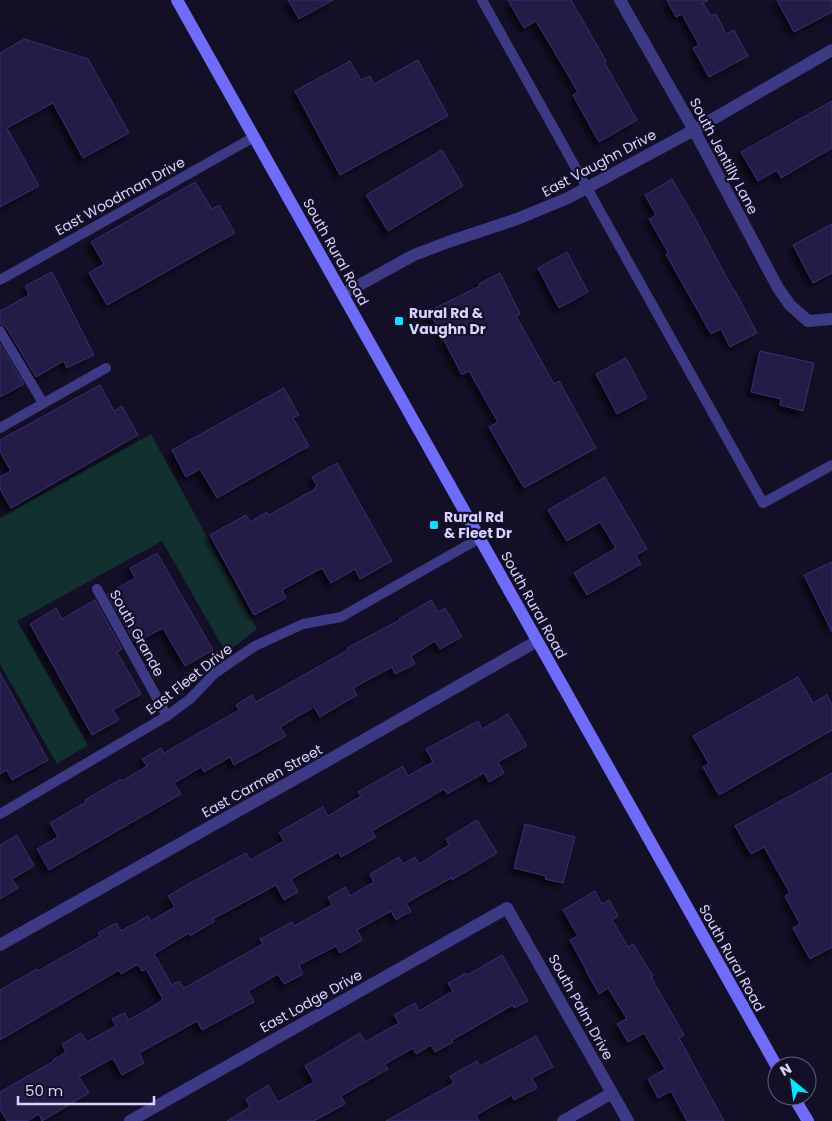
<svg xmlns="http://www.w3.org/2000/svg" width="832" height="1121" font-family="Poppins,sans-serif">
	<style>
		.green { fill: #12302f }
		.building { fill: #241b47; stroke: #3b2d73; filter: url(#shadow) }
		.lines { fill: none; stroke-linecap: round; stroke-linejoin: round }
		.lane { stroke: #3d3a85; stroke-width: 10 }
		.street { stroke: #3d3a85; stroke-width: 12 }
		.secondary { stroke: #6f6bff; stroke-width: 12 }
		.poi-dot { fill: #00e5ff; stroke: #130f26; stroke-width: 2 }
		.labels { text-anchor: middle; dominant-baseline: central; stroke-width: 4.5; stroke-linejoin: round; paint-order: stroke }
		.street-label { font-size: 14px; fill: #d9d4ff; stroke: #130f26 }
		.poi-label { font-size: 14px; font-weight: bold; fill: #d9d4ff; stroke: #130f26; text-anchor: start }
	</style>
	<defs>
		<filter id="shadow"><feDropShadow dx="-4.5" dy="4.5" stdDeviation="2.5" flood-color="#0009"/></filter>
	</defs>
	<rect width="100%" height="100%" fill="#130f26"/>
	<!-- green -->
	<path class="green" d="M 151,434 L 257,629 L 226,653 L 162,541 L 17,621 L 88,745 L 57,764 L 0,664 L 0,518 Z"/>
	<!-- building -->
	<path class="building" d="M 288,0 L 333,0 L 299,19 Z
		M 508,0 L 571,0 L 606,61 L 604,62 L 637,120 L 599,142 L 573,95 L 578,92 L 536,21 L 524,28 Z
		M 667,0 L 708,0 L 703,3 L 711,16 L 716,14 L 726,34 L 734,30 L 748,56 L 709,77 L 693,48 L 699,45 L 682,14 L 676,17 Z
		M 777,0 L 832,0 L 832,12 L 794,32 Z
		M 24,39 L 88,59 L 129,133 L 83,158 L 53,103 L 7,128 L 39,186 L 0,207 L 0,53 Z
		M 418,60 L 448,116 L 340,175 L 295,91 L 350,61 L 361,80 L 370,76 L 374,84 Z
		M 832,101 L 832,148 L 781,178 L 777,170 L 758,181 L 741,152 Z
		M 442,150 L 463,186 L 388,231 L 366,195 Z
		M 672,179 L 697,222 L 734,291 L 735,291 L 757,333 L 730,347 L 721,329 L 711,334 L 666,254 L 668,252 L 649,219 L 656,215 L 645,195 Z
		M 195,182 L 212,209 L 219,205 L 235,233 L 107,305 L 89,273 L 104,264 L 91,242 Z
		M 832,224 L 832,273 L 813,283 L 793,245 Z
		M 567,252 L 588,292 L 559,308 L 538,268 Z
		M 52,272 L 94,355 L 67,368 L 64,361 L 36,377 L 6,327 L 0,324 L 0,311 L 29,295 L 25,286 Z
		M 500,273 L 520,314 L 516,316 L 554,384 L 559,381 L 596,448 L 524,488 L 489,427 L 498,422 L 469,371 L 462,375 L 429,311 L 480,286 L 479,284 Z
		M 0,344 L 24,384 L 0,397 Z
		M 760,351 L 814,363 L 803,411 L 780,405 L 781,399 L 751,392 Z
		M 626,358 L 647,398 L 617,414 L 596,374 Z
		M 100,385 L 114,411 L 122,406 L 138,435 L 11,508 L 0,489 L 0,477 L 11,471 L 0,452 L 0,440 Z
		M 284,388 L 299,415 L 293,418 L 309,446 L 217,498 L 200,469 L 186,477 L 172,450 Z
		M 337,463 L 392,561 L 360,579 L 355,569 L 331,583 L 322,568 L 282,590 L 286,598 L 254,615 L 210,535 L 246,515 L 250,522 L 267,512 L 269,515 L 315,489 L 314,488 L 317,486 L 312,477 Z
		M 605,477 L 647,549 L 636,555 L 641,564 L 587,595 L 574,573 L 616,548 L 600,522 L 567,541 L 548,510 Z
		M 157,553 L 213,650 L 185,666 L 163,628 L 135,643 L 107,594 L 135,578 L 130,568 Z
		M 832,562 L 832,632 L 804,575 Z
		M 95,600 L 122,649 L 117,652 L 141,694 L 113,710 L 119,720 L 92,735 L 30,624 L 56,608 L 62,619 Z
		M 431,600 L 438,612 L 445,608 L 462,637 L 440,649 L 435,641 L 411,656 L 415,664 L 395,674 L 392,667 L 353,688 L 357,695 L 320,717 L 314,707 L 280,727 L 286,736 L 234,765 L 230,757 L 204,772 L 201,767 L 174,783 L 181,794 L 49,870 L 37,849 L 58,837 L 50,823 L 86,802 L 85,800 L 121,779 L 122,781 L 147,766 L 142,759 L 161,748 L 164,753 L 239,710 L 236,705 L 252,695 L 256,702 L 348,650 L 347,648 L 400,620 L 399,619 Z
		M 0,673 L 48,760 L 12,780 L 7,770 L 0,774 Z
		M 798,677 L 813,703 L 827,695 L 832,704 L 832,730 L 719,795 L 703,767 L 709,764 L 693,736 Z
		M 508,714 L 527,746 L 498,762 L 504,773 L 489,782 L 484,773 L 447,794 L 444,789 L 372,831 L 376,837 L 341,857 L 339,852 L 291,879 L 298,892 L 284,900 L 276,885 L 213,919 L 215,921 L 190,936 L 189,933 L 154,954 L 172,985 L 179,981 L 184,988 L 263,944 L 260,939 L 292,922 L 294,926 L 332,905 L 328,897 L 345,887 L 350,896 L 374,882 L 370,874 L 399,857 L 403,864 L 415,857 L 419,864 L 449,845 L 446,839 L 477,820 L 497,853 L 452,880 L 451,878 L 406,903 L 411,911 L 396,920 L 391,911 L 357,930 L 362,940 L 340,953 L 336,946 L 299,965 L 303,974 L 284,984 L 278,974 L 248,991 L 254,1002 L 202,1030 L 197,1021 L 139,1053 L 144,1063 L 122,1075 L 113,1058 L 79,1077 L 89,1093 L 42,1121 L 39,1114 L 27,1121 L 7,1121 L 0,1109 L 0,1092 L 54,1061 L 53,1060 L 66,1052 L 62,1044 L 81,1033 L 87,1042 L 116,1026 L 112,1019 L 125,1013 L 128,1020 L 154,1006 L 163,999 L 146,969 L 142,971 L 138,964 L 121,974 L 119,970 L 0,1040 L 0,990 L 37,969 L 38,971 L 100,936 L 98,933 L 116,923 L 121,931 L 148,916 L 151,921 L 175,907 L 168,896 L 190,883 L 246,853 L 250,860 L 284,841 L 279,832 L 323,807 L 328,816 L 361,796 L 358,792 L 403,766 L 408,776 L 433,762 L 426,749 L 478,721 L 482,729 Z
		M 832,773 L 832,947 L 810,959 L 793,928 L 800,924 L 785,896 L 790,893 L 764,847 L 751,854 L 735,826 Z
		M 525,824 L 575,837 L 563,883 L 545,879 L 546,876 L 514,868 Z
		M 17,835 L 34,866 L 12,879 L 18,888 L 0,899 L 0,845 Z
		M 595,891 L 602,904 L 609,900 L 618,916 L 612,920 L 628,947 L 633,944 L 653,976 L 651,977 L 684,1035 L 679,1038 L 724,1121 L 687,1121 L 671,1091 L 658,1098 L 648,1079 L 665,1069 L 644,1033 L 628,1042 L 617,1024 L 627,1019 L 608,988 L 599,994 L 586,971 L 587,971 L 570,940 L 578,936 L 563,910 Z
		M 502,955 L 528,1001 L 514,1008 L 513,1005 L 452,1040 L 453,1042 L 435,1052 L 431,1045 L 416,1054 L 413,1048 L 385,1064 L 388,1069 L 341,1096 L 345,1104 L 314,1121 L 227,1121 L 250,1107 L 246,1099 L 268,1085 L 278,1102 L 314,1082 L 305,1066 L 360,1033 L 365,1042 L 399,1023 L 394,1015 L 415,1003 L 419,1011 L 453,991 L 448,983 L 466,973 L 467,975 Z
		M 536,1036 L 553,1067 L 532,1078 L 537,1088 L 514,1100 L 512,1095 L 476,1115 L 479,1121 L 386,1121 L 454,1083 L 450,1076 L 477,1061 L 480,1066 Z"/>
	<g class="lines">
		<!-- lane -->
		<path class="lane" d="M 482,0 L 763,503 L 832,465
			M 0,280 L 254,137
			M 0,331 L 43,403
			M 0,428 L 106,368
			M 97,589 L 167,716
			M 0,814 L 167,716 L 190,699 L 215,673 L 255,646 L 303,624 L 341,617 L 480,538"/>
		<!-- street -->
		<path class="street" d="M 620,0 L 694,130 L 778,288 L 790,305 L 808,321 L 832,319
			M 343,294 L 414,255 L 448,242 L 517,219 L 568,198 L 694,130 L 832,50
			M 0,945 L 327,761 L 537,641
			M 130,1121 L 507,908 L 628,1121
			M 563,1121 L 612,1093"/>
		<!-- secondary -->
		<path class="secondary" d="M 177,0 L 777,1067
			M 793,1096 L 808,1121"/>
	</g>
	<!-- markers -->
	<g class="poi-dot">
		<rect x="394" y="316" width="10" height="10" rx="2.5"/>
		<rect x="429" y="520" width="10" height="10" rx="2.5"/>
	</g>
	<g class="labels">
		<!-- street labels -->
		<g class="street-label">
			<text transform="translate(724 156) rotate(62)">South Jentilly Lane</text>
			<text transform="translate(599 163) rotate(-28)">East Vaughn Drive</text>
			<text transform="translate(120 196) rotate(-29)">East Woodman Drive</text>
			<text transform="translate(336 252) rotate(61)">South Rural Road</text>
			<text transform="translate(534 605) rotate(61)">South Rural Road</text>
			<text transform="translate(137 633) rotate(61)">South Grande</text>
			<text transform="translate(189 679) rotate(-38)">East Fleet Drive</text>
			<text transform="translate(262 781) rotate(-29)">East Carmen Street</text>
			<text transform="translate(732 958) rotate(61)">South Rural Road</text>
			<text transform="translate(311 1001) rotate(-29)">East Lodge Drive</text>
			<text transform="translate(581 1007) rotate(61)">South Palm Drive</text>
		</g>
		<!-- poi labels -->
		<g class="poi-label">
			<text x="409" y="313">Rural Rd &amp;<tspan x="409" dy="16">Vaughn Dr</tspan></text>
			<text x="444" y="517">Rural Rd<tspan x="444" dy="16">&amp; Fleet Dr</tspan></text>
		</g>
	</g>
	<!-- north arrow -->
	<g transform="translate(792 1081) rotate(331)"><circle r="24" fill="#130f26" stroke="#625e7d"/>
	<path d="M0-4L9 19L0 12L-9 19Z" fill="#00e5ff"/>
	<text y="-8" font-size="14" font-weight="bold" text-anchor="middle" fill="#d9d4ff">N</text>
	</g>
	<!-- scale -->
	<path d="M18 1096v8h136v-8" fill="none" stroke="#d9d4ff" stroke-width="2.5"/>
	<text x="25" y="1096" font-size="15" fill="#d9d4ff" stroke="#130f26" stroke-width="4" paint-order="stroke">50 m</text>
</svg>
